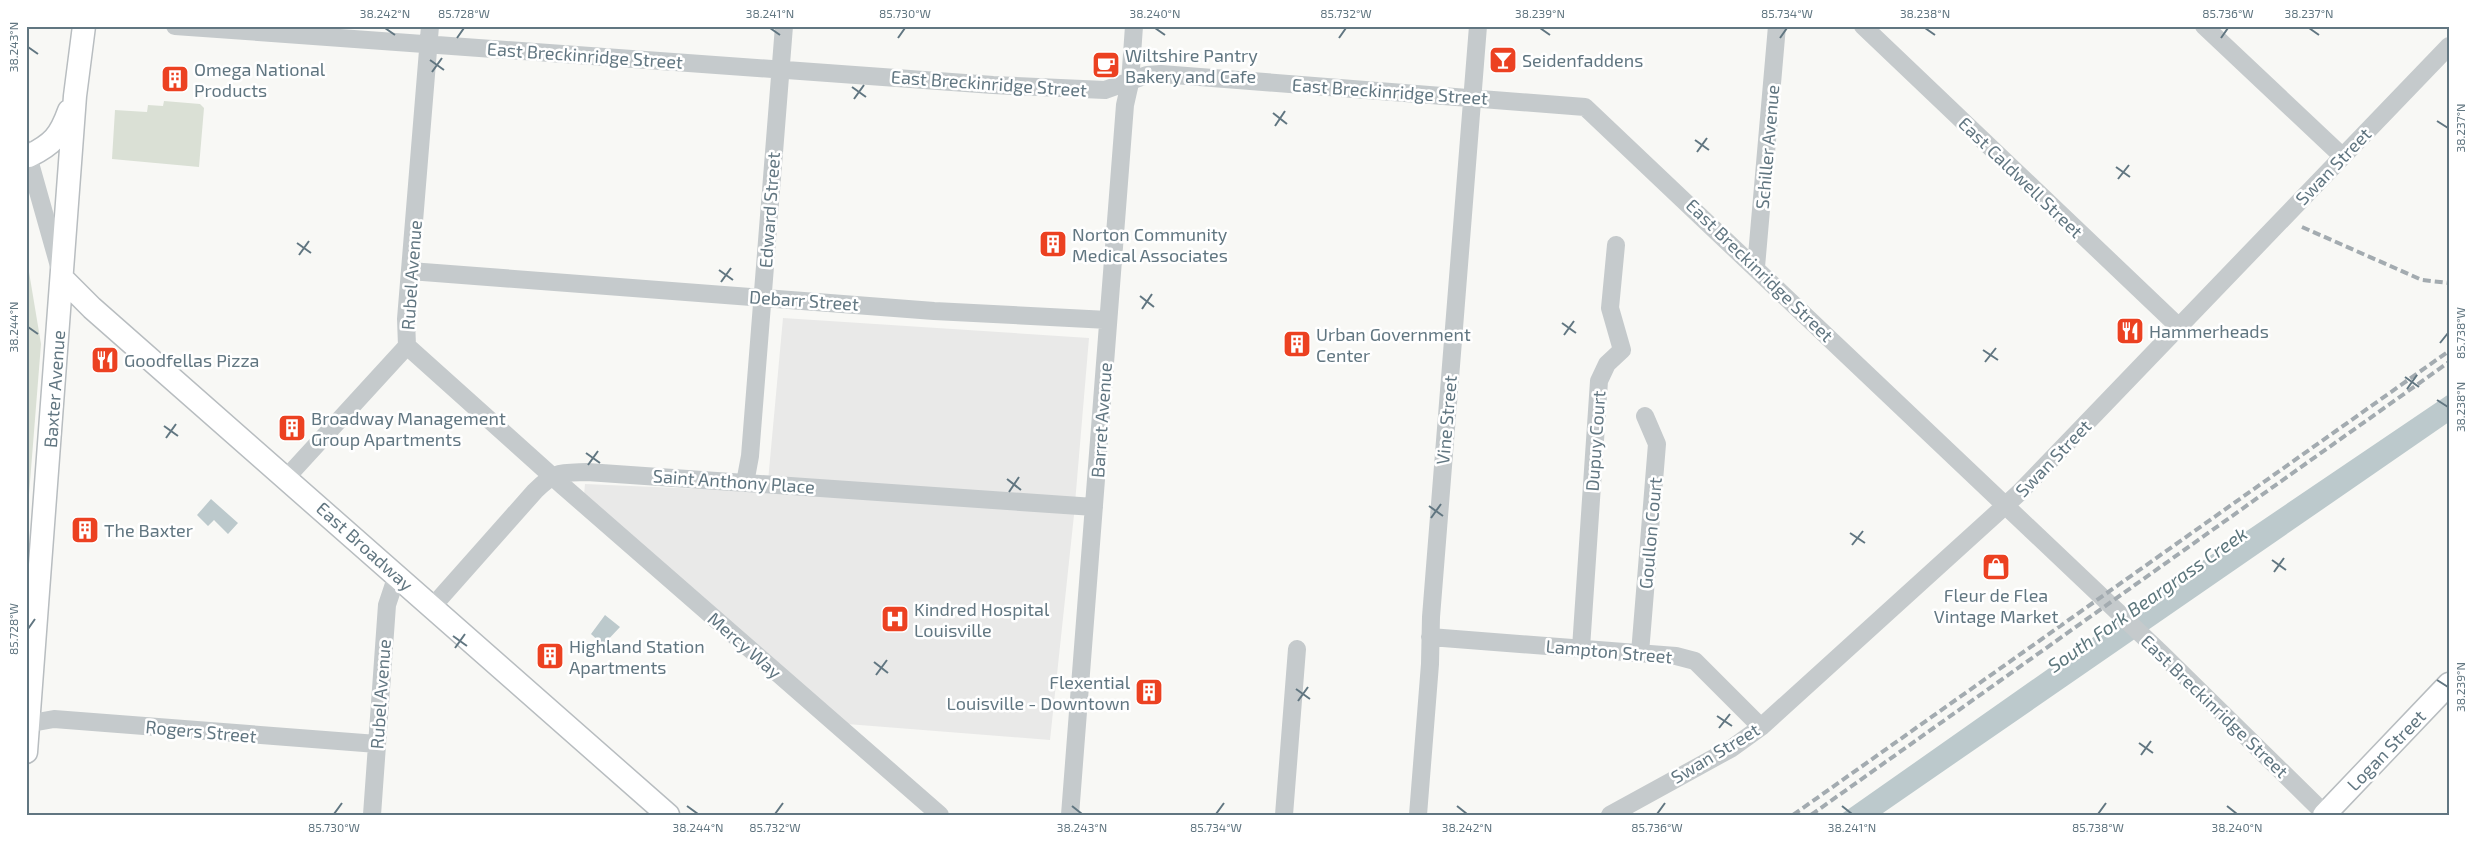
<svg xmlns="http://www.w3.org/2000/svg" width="2475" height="841" font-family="'Exo 2',sans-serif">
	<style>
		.built { fill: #e9e9e8 }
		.green { fill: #dae0d5 }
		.water { fill: #bcc9cc }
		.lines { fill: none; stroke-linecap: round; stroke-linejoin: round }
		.major-casing { stroke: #b8bdc0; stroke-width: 25 }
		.minor { stroke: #c5cacc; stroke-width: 18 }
		.major { stroke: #fff; stroke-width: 22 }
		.rail { stroke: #a3abb0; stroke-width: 4; stroke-dasharray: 8 4; stroke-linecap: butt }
		.ticks { fill: none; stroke: #617681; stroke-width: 2 }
		.labels { text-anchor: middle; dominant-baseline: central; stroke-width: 5; stroke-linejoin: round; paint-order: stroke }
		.street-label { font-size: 18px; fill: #617681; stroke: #fff }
		.poi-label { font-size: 18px; fill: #617681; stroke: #fff; text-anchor: start }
		.water-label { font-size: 19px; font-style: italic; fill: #5c767c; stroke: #fff }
		.neatline { fill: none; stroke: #617681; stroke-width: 2 }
		.ticks-label { font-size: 12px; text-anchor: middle; fill: #617681 }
	</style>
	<rect width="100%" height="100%" fill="#f8f8f5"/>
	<!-- built -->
	<path class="built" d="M 783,318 L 1089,338 L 1074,515 L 1050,740 L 847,724 L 584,495 L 585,484 L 767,492 Z"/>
	<!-- green -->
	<path class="green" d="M 164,101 L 200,104 L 204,108 L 199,167 L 112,159 L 115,110 L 147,112 L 148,105 L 163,106 Z
		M 26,254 L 41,344 L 26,532 Z"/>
	<!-- water -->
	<path class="water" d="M 2449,394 L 2449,422 L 1880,815 L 1840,815 L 2192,568 Z
		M 211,499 L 238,523 L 228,534 L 214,520 L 208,526 L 197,515 Z
		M 605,615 L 620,627 L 603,645 L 591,634 Z"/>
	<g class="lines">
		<defs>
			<path id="major" d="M 29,156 C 53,144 60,136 69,111
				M 62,278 L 92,308 L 668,815
				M 26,752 L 75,96 L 84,26
				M 2324,815 L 2449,684"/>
		</defs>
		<!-- major casing -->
		<use href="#major" class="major-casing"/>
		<!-- minor -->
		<path class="minor" d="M 175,26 L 993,85 L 1105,90 L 1147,75 L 1161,74 L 1585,107 L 2161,653 L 2326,815
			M 1863,26 L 2179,327
			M 2204,26 L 2342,156
			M 26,149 L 59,266
			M 1756,267 L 1777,26
			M 410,271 L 934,311 L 1108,320
			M 407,346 L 563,486 L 940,815
			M 287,477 L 407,346 L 406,319 L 430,26
			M 745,483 L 750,456 L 784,26
			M 433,606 L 535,491 C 555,471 559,473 587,472 L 1094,507
			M 1430,637 L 1676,656 L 1695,661 L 1761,727
			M 1581,648 L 1599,381 L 1607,364 L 1622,350 L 1610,308 L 1616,245
			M 1640,653 L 1657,444 L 1645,416
			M 26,724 L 54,719 L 377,744
			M 372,815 L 387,605 L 397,575
			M 1070,815 L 1125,105 L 1130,83 L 1134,26
			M 1284,815 L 1297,649
			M 1418,815 L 1430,664 L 1431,617 L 1478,26
			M 1610,815 L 1732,748 L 1761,727 L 2019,493 L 2449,46"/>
		<!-- major -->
		<use href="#major" class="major"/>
		<!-- rail -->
		<path class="rail" d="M 2302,227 L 2422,280 L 2449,283
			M 1793,815 L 2449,351
			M 1811,815 L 2449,362"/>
	</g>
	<!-- ticks -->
	<path class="ticks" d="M 385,28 L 395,35M 770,28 L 780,35M 1155,28 L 1165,35M 1540,28 L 1550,35M 1925,28 L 1935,35M 2309,28 L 2319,35M 457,38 L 464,28M 898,38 L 905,28M 1339,38 L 1346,28M 1780,38 L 1787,28M 2221,38 L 2228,28M 28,47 L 38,54M 430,60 L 444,70M 432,72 L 442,58M 852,87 L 866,97M 854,99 L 864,85M 1273,113 L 1287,124M 2437,121 L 2448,128M 1275,126 L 1285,111M 1695,140 L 1709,150M 1697,152 L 1707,138M 2116,167 L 2130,177M 2118,179 L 2129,165M 297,243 L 311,253M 299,255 L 309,241M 719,270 L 733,280M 721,282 L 731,268M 1140,296 L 1154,307M 1142,309 L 1152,294M 1562,323 L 1576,333M 28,327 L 38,334M 1564,335 L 1574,321M 2440,343 L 2448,333M 1983,350 L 1998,360M 1985,362 L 1996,348M 2405,377 L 2419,387M 2407,389 L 2417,375M 2437,400 L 2448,407M 164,426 L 178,436M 166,438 L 176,424M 586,453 L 600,463M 588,465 L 598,451M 1007,479 L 1021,490M 1009,492 L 1019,477M 1429,506 L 1443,516M 1431,518 L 1441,504M 1850,533 L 1865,543M 1852,545 L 1863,531M 2272,560 L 2286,570M 2274,572 L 2284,558M 28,629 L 35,619M 453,636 L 467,646M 455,648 L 465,634M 874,662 L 888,673M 876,675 L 887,660M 2437,680 L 2448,687M 1296,689 L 1310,699M 1298,701 L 1308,687M 1717,716 L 1732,726M 1719,728 L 1730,714M 2139,743 L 2153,753M 2141,755 L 2151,741M 687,806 L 698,814M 1072,806 L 1082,814M 1457,806 L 1467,814M 1842,806 L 1852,814M 2227,806 L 2237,814M 334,814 L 342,803M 775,814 L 783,803M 1216,814 L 1224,803M 1657,814 L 1665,803M 2098,814 L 2106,803"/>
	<!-- icons -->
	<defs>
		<symbol id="bar-square" viewBox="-11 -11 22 22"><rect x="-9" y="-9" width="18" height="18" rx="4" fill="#ec4121" stroke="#fff"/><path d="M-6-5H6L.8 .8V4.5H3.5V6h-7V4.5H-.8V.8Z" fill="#fff"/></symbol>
		<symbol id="cafe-square" viewBox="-11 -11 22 22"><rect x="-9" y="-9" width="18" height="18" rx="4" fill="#ec4121" stroke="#fff"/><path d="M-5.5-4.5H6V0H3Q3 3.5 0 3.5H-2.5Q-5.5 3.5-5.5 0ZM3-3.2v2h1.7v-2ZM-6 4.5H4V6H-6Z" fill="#fff"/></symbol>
		<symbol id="building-square" viewBox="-11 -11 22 22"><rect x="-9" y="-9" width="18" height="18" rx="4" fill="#ec4121" stroke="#fff"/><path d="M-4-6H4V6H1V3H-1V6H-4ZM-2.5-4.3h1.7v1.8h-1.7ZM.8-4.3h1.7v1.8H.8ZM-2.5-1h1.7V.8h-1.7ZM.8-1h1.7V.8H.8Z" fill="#fff"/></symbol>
		<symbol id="restaurant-square" viewBox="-11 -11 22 22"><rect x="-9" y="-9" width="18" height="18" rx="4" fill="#ec4121" stroke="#fff"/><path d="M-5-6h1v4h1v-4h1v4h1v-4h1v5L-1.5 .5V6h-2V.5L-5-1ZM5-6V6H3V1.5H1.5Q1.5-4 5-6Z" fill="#fff"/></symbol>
		<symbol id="shop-square" viewBox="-11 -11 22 22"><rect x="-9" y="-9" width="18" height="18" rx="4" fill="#ec4121" stroke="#fff"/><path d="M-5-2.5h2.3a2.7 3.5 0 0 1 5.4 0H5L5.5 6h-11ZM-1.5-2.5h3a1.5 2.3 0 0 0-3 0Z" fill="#fff"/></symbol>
		<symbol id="hospital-square" viewBox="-11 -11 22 22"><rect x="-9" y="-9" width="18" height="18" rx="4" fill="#ec4121" stroke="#fff"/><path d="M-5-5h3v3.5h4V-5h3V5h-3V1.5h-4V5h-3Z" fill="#fff"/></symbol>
	</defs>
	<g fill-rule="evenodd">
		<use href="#bar-square" x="1487" y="44" width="32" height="32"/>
		<use href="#cafe-square" x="1090" y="49" width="32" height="32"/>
		<use href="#building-square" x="159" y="63" width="32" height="32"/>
		<use href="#building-square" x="1037" y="228" width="32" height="32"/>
		<use href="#restaurant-square" x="2114" y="315" width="32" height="32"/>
		<use href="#building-square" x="1281" y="328" width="32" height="32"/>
		<use href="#restaurant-square" x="89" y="344" width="32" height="32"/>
		<use href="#building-square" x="276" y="412" width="32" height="32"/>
		<use href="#building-square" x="69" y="514" width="32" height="32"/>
		<use href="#shop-square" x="1980" y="551" width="32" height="32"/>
		<use href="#hospital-square" x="879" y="603" width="32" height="32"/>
		<use href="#building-square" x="534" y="640" width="32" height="32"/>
		<use href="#building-square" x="1133" y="676" width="32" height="32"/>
	</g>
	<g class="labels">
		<!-- street labels -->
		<g class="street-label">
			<text transform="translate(585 55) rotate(4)">East Breckinridge Street</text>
			<text transform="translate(989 83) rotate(4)">East Breckinridge Street</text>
			<text transform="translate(1390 91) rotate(4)">East Breckinridge Street</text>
			<text transform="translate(1767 147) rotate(-85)">Schiller Avenue</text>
			<text transform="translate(2333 166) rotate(-46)">Swan Street</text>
			<text transform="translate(2021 177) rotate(44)">East Caldwell Street</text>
			<text transform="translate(769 210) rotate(-86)">Edward Street</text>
			<text transform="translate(1760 270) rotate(44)">East Breckinridge Street</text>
			<text transform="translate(411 275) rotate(-86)">Rubel Avenue</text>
			<text transform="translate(804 300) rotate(4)">Debarr Street</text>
			<text transform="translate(54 389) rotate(-86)">Baxter Avenue</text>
			<text transform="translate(1101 420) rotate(-86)">Barret Avenue</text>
			<text transform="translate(1446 420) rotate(-85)">Vine Street</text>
			<text transform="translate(1595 441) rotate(-86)">Dupuy Court</text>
			<text transform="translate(2053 458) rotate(-46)">Swan Street</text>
			<text transform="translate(734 481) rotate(4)">Saint Anthony Place</text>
			<text transform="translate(1650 533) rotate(-85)">Goullon Court</text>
			<text transform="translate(365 546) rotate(42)">East Broadway</text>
			<text transform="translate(745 645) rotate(41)">Mercy Way</text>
			<text transform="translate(1609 651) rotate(5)">Lampton Street</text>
			<text transform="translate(380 694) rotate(-86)">Rubel Avenue</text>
			<text transform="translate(2215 706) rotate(44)">East Breckinridge Street</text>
			<text transform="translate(201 731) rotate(5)">Rogers Street</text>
			<text transform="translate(2386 750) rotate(-46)">Logan Street</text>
			<text transform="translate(1715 753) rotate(-31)">Swan Street</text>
		</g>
		<!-- poi labels -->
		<g class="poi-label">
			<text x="1125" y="55">Wiltshire Pantry<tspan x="1125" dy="21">Bakery and Cafe</tspan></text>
			<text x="1522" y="60">Seidenfaddens</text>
			<text x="194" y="69">Omega National<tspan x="194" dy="21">Products</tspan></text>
			<text x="1072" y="234">Norton Community<tspan x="1072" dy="21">Medical Associates</tspan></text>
			<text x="2149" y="331">Hammerheads</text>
			<text x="1316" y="334">Urban Government<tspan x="1316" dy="21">Center</tspan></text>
			<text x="124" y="360">Goodfellas Pizza</text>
			<text x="311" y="418">Broadway Management<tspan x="311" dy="21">Group Apartments</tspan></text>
			<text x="104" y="530">The Baxter</text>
			<text x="1996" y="595" text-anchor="middle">Fleur de Flea<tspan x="1996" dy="21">Vintage Market</tspan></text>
			<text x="914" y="609">Kindred Hospital<tspan x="914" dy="21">Louisville</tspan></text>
			<text x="569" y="646">Highland Station<tspan x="569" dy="21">Apartments</tspan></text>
			<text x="1130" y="682" text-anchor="end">Flexential<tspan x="1130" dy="21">Louisville - Downtown</tspan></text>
		</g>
		<!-- water labels -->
		<g class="water-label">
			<text transform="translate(2147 599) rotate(-35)">South Fork Beargrass Creek</text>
		</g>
	</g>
	<!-- border -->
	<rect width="2475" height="841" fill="none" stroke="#ffffff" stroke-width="55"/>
	<rect x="28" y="28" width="2420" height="786" class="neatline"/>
	<g class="ticks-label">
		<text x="385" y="18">38.242°N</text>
		<text x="464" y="18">85.728°W</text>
		<text x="770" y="18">38.241°N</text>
		<text x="905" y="18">85.730°W</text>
		<text x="1155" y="18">38.240°N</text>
		<text x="1346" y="18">85.732°W</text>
		<text x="1540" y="18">38.239°N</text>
		<text x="1787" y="18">85.734°W</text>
		<text x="1925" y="18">38.238°N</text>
		<text x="2228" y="18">85.736°W</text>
		<text x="2309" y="18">38.237°N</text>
		<text transform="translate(14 47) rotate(-90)" y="4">38.243°N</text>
		<text transform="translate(2461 128) rotate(-90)" y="4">38.237°N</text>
		<text transform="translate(14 327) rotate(-90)" y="4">38.244°N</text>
		<text transform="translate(2461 333) rotate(-90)" y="4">85.738°W</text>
		<text transform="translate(2461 407) rotate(-90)" y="4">38.238°N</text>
		<text transform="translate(14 629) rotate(-90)" y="4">85.728°W</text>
		<text transform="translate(2461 687) rotate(-90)" y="4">38.239°N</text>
		<text x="334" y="832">85.730°W</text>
		<text x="698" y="832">38.244°N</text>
		<text x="775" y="832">85.732°W</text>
		<text x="1082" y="832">38.243°N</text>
		<text x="1216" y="832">85.734°W</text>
		<text x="1467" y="832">38.242°N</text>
		<text x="1657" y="832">85.736°W</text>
		<text x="1852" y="832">38.241°N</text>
		<text x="2098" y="832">85.738°W</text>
		<text x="2237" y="832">38.240°N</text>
	</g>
</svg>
